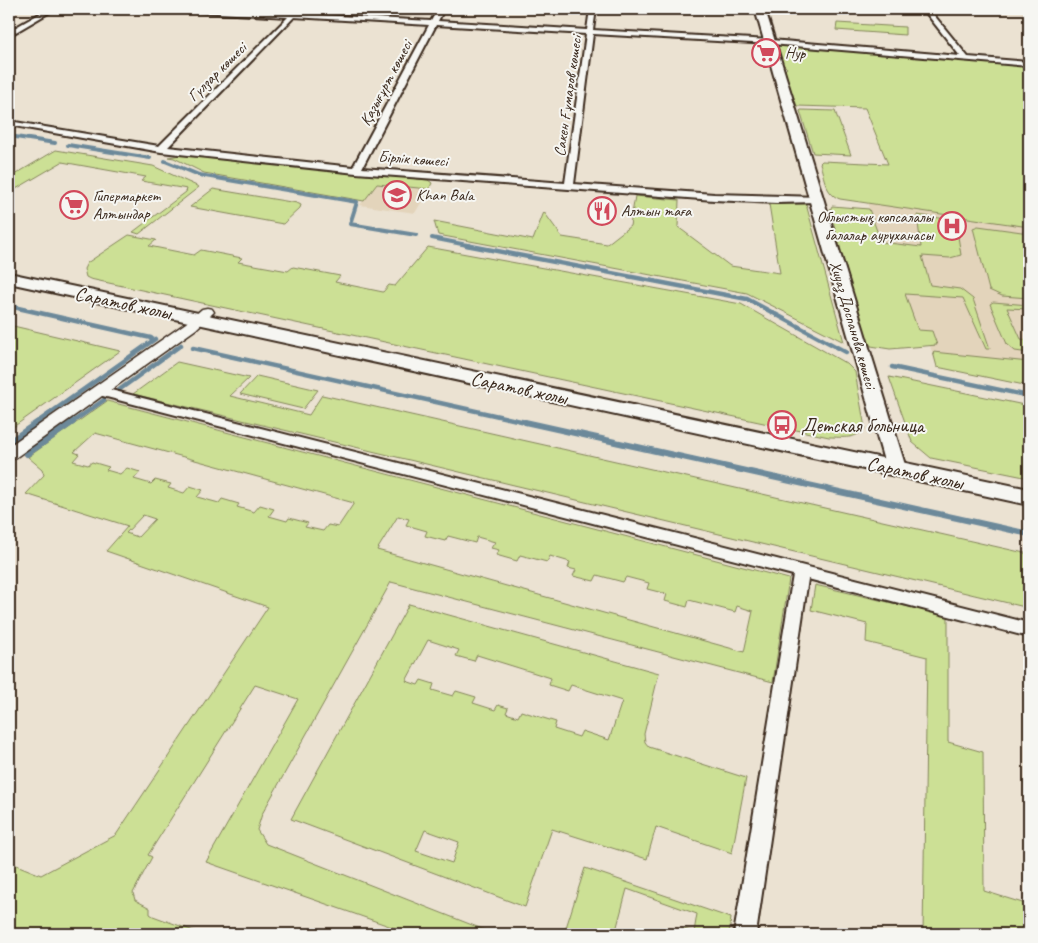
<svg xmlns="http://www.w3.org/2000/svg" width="1038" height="943" font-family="Caveat,sans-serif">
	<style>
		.built { fill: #e3d4bb }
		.green { fill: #cce095; stroke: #84855a; fill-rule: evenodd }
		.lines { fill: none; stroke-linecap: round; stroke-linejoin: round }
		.stream-far2 { stroke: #6c899a; stroke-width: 4 }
		.stream-far1 { stroke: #6c899a; stroke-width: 4.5 }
		.stream { stroke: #6c899a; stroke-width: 6 }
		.minor-casing { stroke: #3b2a1e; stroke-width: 4 }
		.tertiary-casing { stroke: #3b2a1e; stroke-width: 3 }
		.secondary-casing { stroke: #3b2a1e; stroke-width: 4 }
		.primary-casing { stroke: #3b2a1e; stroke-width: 4 }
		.minor { fill: #f6f6f2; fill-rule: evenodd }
		.tertiary { fill: #f6f6f2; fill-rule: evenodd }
		.secondary { fill: #f6f6f2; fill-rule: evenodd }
		.primary { fill: #f6f6f2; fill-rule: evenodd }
		.labels { text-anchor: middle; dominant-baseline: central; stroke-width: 4; stroke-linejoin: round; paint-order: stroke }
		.far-poi-label { font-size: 16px; fill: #3b2a1e; stroke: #f6f6f2; text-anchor: start }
		.far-street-label { font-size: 16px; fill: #3b2a1e; stroke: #f6f6f2 }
		.street-label { font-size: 20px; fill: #3b2a1e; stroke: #f6f6f2 }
		.poi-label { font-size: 20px; fill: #3b2a1e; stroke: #f6f6f2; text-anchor: start }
	</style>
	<rect width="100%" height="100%" fill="#ebe2d2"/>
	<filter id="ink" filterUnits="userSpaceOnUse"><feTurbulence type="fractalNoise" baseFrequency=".02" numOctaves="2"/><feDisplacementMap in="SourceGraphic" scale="10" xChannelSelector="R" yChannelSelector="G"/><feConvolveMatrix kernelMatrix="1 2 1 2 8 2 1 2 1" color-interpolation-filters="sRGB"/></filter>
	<g filter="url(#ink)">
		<!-- built -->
		<path class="built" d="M 824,51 L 1029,185 L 1029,386 L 937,367 L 926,334 L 909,332 L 881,242 L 853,163 L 888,164 L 865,108 L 833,107 Z
			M 377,184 L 429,189 L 415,213 L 360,205 Z"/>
		<!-- green -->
		<path class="green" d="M 837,23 L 905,27 L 905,35 L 836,30 Z
			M 776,44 L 1029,66 L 1029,227 L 840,199 C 825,194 824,177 820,163 L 822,161 L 888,164 L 865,108 L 797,106 L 784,71 L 787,68 L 783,64 Z
			M 801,110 L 835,111 L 851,155 L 813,153 L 800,111 Z
			M 56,150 L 153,166 L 199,187 L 139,234 L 133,232 L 186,192 L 187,189 L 141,181 L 146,177 L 62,162 L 9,193 L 9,178 Z
			M 181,155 L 428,180 L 432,183 L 429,189 L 377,184 L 364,201 L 204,173 L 174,158 L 168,157 Z
			M 213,189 L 297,203 L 301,205 L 300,208 L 283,224 L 190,207 Z
			M 635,196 L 679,200 L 678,227 L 730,266 L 780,273 L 769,204 L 806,204 L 844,342 L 747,293 L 438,235 L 434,221 L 533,240 L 544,212 L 562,237 L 607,244 L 630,226 Z
			M 832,206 L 869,209 L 881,242 L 921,247 L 917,215 L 947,219 L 956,224 L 961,255 L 950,258 L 922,256 L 930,285 L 960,289 L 973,299 L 990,349 L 986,349 L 963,298 L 905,294 L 918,330 L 932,331 L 937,345 L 890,349 L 871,346 L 864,335 L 830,210 Z
			M 978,226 L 1029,233 L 1029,298 L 1002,296 L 989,290 L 973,228 Z
			M 129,235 L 156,240 L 149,246 L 194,255 L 201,250 L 242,258 L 238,262 L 288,271 L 293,267 L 340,276 L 335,282 L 383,292 L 389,285 L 395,286 L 428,247 L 741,304 L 847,364 L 855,372 L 865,428 C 856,440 843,437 829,437 L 90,279 L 86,277 L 84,269 L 87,263 Z
			M 993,302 L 1029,305 L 1029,309 L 1007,308 L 1021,339 L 1029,340 L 1029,353 L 1015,351 L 1007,344 L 990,304 Z
			M 9,325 L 120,351 L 9,430 Z
			M 933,352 L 1029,362 L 1029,386 L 937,367 Z
			M 177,362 L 249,378 L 230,396 L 309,415 L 322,395 L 1029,554 L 1029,608 L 133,394 Z
			M 257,376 L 318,390 L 303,409 L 240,394 Z
			M 889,377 L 1029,406 L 1029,478 L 931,458 L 912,442 Z
			M 107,401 L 789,579 L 773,682 L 391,582 L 262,814 L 257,830 L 266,844 L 495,934 L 412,934 L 206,862 L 298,699 L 255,685 L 148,855 L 152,857 L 133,893 L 135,900 L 150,908 L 150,914 L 153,916 L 202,934 L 9,934 L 9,862 L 41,875 L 116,835 L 268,607 L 106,551 L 128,526 L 26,494 L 44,475 L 42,469 L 28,457 ZM 95,433 L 354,503 L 338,527 L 328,525 L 323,531 L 305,527 L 308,523 L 289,518 L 287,521 L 269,516 L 274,509 L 260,505 L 254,512 L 237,507 L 239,504 L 222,499 L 219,503 L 197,497 L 203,490 L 190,486 L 184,493 L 168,488 L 171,484 L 155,480 L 151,484 L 134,479 L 140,472 L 127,468 L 120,474 L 106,470 L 109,467 L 92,462 L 88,465 L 73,461 L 79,454 L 74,452 ZM 143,515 L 155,519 L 138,537 L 126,533 ZM 398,516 L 409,519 L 406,525 L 427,531 L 425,536 L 445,541 L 448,536 L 475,543 L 477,537 L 495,542 L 491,548 L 499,550 L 496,555 L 517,561 L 520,555 L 547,562 L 550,556 L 570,562 L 568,568 L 576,570 L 573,576 L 594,581 L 597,575 L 623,582 L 626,577 L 649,583 L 647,589 L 667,594 L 665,601 L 687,607 L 689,600 L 735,612 L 737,606 L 753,611 L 744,652 L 377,550 Z
			M 815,585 L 948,616 L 948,742 L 983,752 L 984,891 L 1029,905 L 1029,934 L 923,934 L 927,657 L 866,642 L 867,624 L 811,610 Z
			M 409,604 L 659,673 L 644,734 L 645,742 L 649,747 L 746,778 L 732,853 L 656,827 L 647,859 L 552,829 L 525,907 L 291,819 ZM 428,640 L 459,650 L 456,656 L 474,661 L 477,655 L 551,678 L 549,685 L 568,691 L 571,685 L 622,701 L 609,740 L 582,731 L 579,737 L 554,729 L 556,722 L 521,711 L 518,717 L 506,713 L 508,708 L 498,705 L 495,710 L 473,703 L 476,697 L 456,691 L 453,696 L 432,690 L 434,684 L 421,680 L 418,685 L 406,681 ZM 425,830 L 459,842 L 452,863 L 416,851 Z
			M 585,868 L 731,918 L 729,934 L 683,934 L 684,929 L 694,932 L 697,914 L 627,889 L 615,934 L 564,934 Z"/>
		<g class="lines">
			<!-- stream-far2 -->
			<path class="stream-far2" d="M 9,136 L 55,143
				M 68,145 L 150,158
				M 165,161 L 199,175 L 357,202 L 350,224 L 416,235
				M 432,238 L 472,246"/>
			<!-- stream-far1 -->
			<path class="stream-far1" d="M 466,245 L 747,299 L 846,352
				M 9,306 L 151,338
				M 193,348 L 530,423
				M 892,367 L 1029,396
				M 119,390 L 181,345
				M 36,423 L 155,339
				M 71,423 L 104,400"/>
			<!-- stream -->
			<path class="stream" d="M 525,422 L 1029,534
				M 9,442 L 38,422
				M 27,454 L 73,422"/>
			<defs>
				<path id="minor" d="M 48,9 L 55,9 L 9,36 L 9,31 Z
					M 178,9 L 210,9 L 431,21 L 438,9 L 444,9 L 438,21 L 587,30 L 590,9 L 596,9 L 593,30 L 771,40 L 960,56 L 923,9 L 929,9 L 968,57 L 1029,62 L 1029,66 L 771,44 L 593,34 L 574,184 L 714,194 L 820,197 L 822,199 L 817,202 L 776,203 L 714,200 L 356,173 L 161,152 L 9,125 L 9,121 L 159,146 L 288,17 L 181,11 ZM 294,17 L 429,25 L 353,167 L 168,147 ZM 436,25 L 586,34 L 565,183 L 362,168 Z
					M 99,387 L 1029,623 L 1029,637 L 808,579 L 756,934 L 734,934 L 793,575 L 95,394 L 93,391 L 95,388 Z"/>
				<path id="tertiary" d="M 207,308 L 212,309 L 214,312 L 196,329 L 15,458 L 9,460 L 9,446 L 186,323 L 202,309 Z"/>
				<path id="secondary" d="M 755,9 L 765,9 L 906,468 L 903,473 L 896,475 L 889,473 L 886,468 Z"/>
				<path id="primary" d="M 9,273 L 1029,489 L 1029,505 L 9,283 Z"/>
			</defs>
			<!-- minor casing -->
			<use href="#minor" class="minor-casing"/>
			<!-- tertiary casing -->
			<use href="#tertiary" class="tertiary-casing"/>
			<!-- secondary casing -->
			<use href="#secondary" class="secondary-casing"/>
			<!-- primary casing -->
			<use href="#primary" class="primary-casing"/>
			<!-- minor -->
			<use href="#minor" class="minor"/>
			<!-- tertiary -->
			<use href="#tertiary" class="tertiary"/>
			<!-- secondary -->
			<use href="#secondary" class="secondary"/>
			<!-- primary -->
			<use href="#primary" class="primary"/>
		</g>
	</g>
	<!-- icons -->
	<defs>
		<symbol id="supermarket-ring" viewBox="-11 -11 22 22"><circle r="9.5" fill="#f6f6f2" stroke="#d1495b" stroke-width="1.5"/><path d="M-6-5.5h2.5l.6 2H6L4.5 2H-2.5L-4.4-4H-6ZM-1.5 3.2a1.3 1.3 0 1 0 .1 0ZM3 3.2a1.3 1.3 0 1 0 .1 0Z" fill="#d1495b"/></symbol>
		<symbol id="school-ring" viewBox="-11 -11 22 22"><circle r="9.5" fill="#f6f6f2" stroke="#d1495b" stroke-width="1.5"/><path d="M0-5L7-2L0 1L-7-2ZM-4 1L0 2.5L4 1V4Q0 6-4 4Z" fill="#d1495b"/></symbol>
		<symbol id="restaurant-ring" viewBox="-11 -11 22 22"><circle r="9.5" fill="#f6f6f2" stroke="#d1495b" stroke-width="1.5"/><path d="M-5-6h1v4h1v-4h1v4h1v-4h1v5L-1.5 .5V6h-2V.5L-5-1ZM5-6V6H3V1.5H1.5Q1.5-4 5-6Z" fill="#d1495b"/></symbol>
		<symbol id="hospital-ring" viewBox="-11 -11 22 22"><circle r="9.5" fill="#f6f6f2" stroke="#d1495b" stroke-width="1.5"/><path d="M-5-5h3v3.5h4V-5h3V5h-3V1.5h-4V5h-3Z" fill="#d1495b"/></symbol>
		<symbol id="bus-ring" viewBox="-11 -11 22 22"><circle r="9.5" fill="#f6f6f2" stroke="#d1495b" stroke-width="1.5"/><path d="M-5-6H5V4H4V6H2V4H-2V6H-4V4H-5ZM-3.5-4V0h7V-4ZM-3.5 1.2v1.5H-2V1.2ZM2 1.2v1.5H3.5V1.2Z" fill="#d1495b"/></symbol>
	</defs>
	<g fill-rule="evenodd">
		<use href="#supermarket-ring" x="750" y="37" width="32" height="32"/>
		<use href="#school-ring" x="381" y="179" width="32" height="32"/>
		<use href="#supermarket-ring" x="58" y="189" width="32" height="32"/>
		<use href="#restaurant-ring" x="586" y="195" width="32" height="32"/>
		<use href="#hospital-ring" x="936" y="210" width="32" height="32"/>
		<use href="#bus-ring" x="766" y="409" width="32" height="32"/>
	</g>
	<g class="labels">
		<!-- far-poi labels -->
		<g class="far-poi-label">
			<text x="785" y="53">Нур</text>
			<text x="416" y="195">Khan Bala</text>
			<text x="93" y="196">Гипермаркет<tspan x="93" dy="18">Алтындар</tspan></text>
			<text x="621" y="211">Алтын таға</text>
			<text x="933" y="217" text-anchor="end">Облыстық көпсалалы<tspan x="933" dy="18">балалар ауруханасы</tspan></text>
		</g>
		<!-- far-street labels -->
		<g class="far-street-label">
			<text transform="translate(217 72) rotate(-45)">Гүлзар көшесі</text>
			<text transform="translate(386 83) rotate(-62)">Қазығұрт көшесі</text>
			<text transform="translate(568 96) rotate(-82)">Сакен Ғұмаров көшесі</text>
			<text transform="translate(413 159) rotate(4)">Бірлік көшесі</text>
			<text transform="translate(853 325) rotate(74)">Хиуаз Доспанова көшесі</text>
		</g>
		<!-- street labels -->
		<g class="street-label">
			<text transform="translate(123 303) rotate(12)">Саратов жолы</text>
			<text transform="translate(519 388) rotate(12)">Саратов жолы</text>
			<text transform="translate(915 473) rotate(12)">Саратов жолы</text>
		</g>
		<!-- poi labels -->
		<g class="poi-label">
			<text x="801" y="425">Детская больница</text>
		</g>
	</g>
	<!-- margin -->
	<rect width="1038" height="943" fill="none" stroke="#f6f6f2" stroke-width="30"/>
	<rect x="15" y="15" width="1008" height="913" fill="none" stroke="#3b2a1e" stroke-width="2" filter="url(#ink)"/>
</svg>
